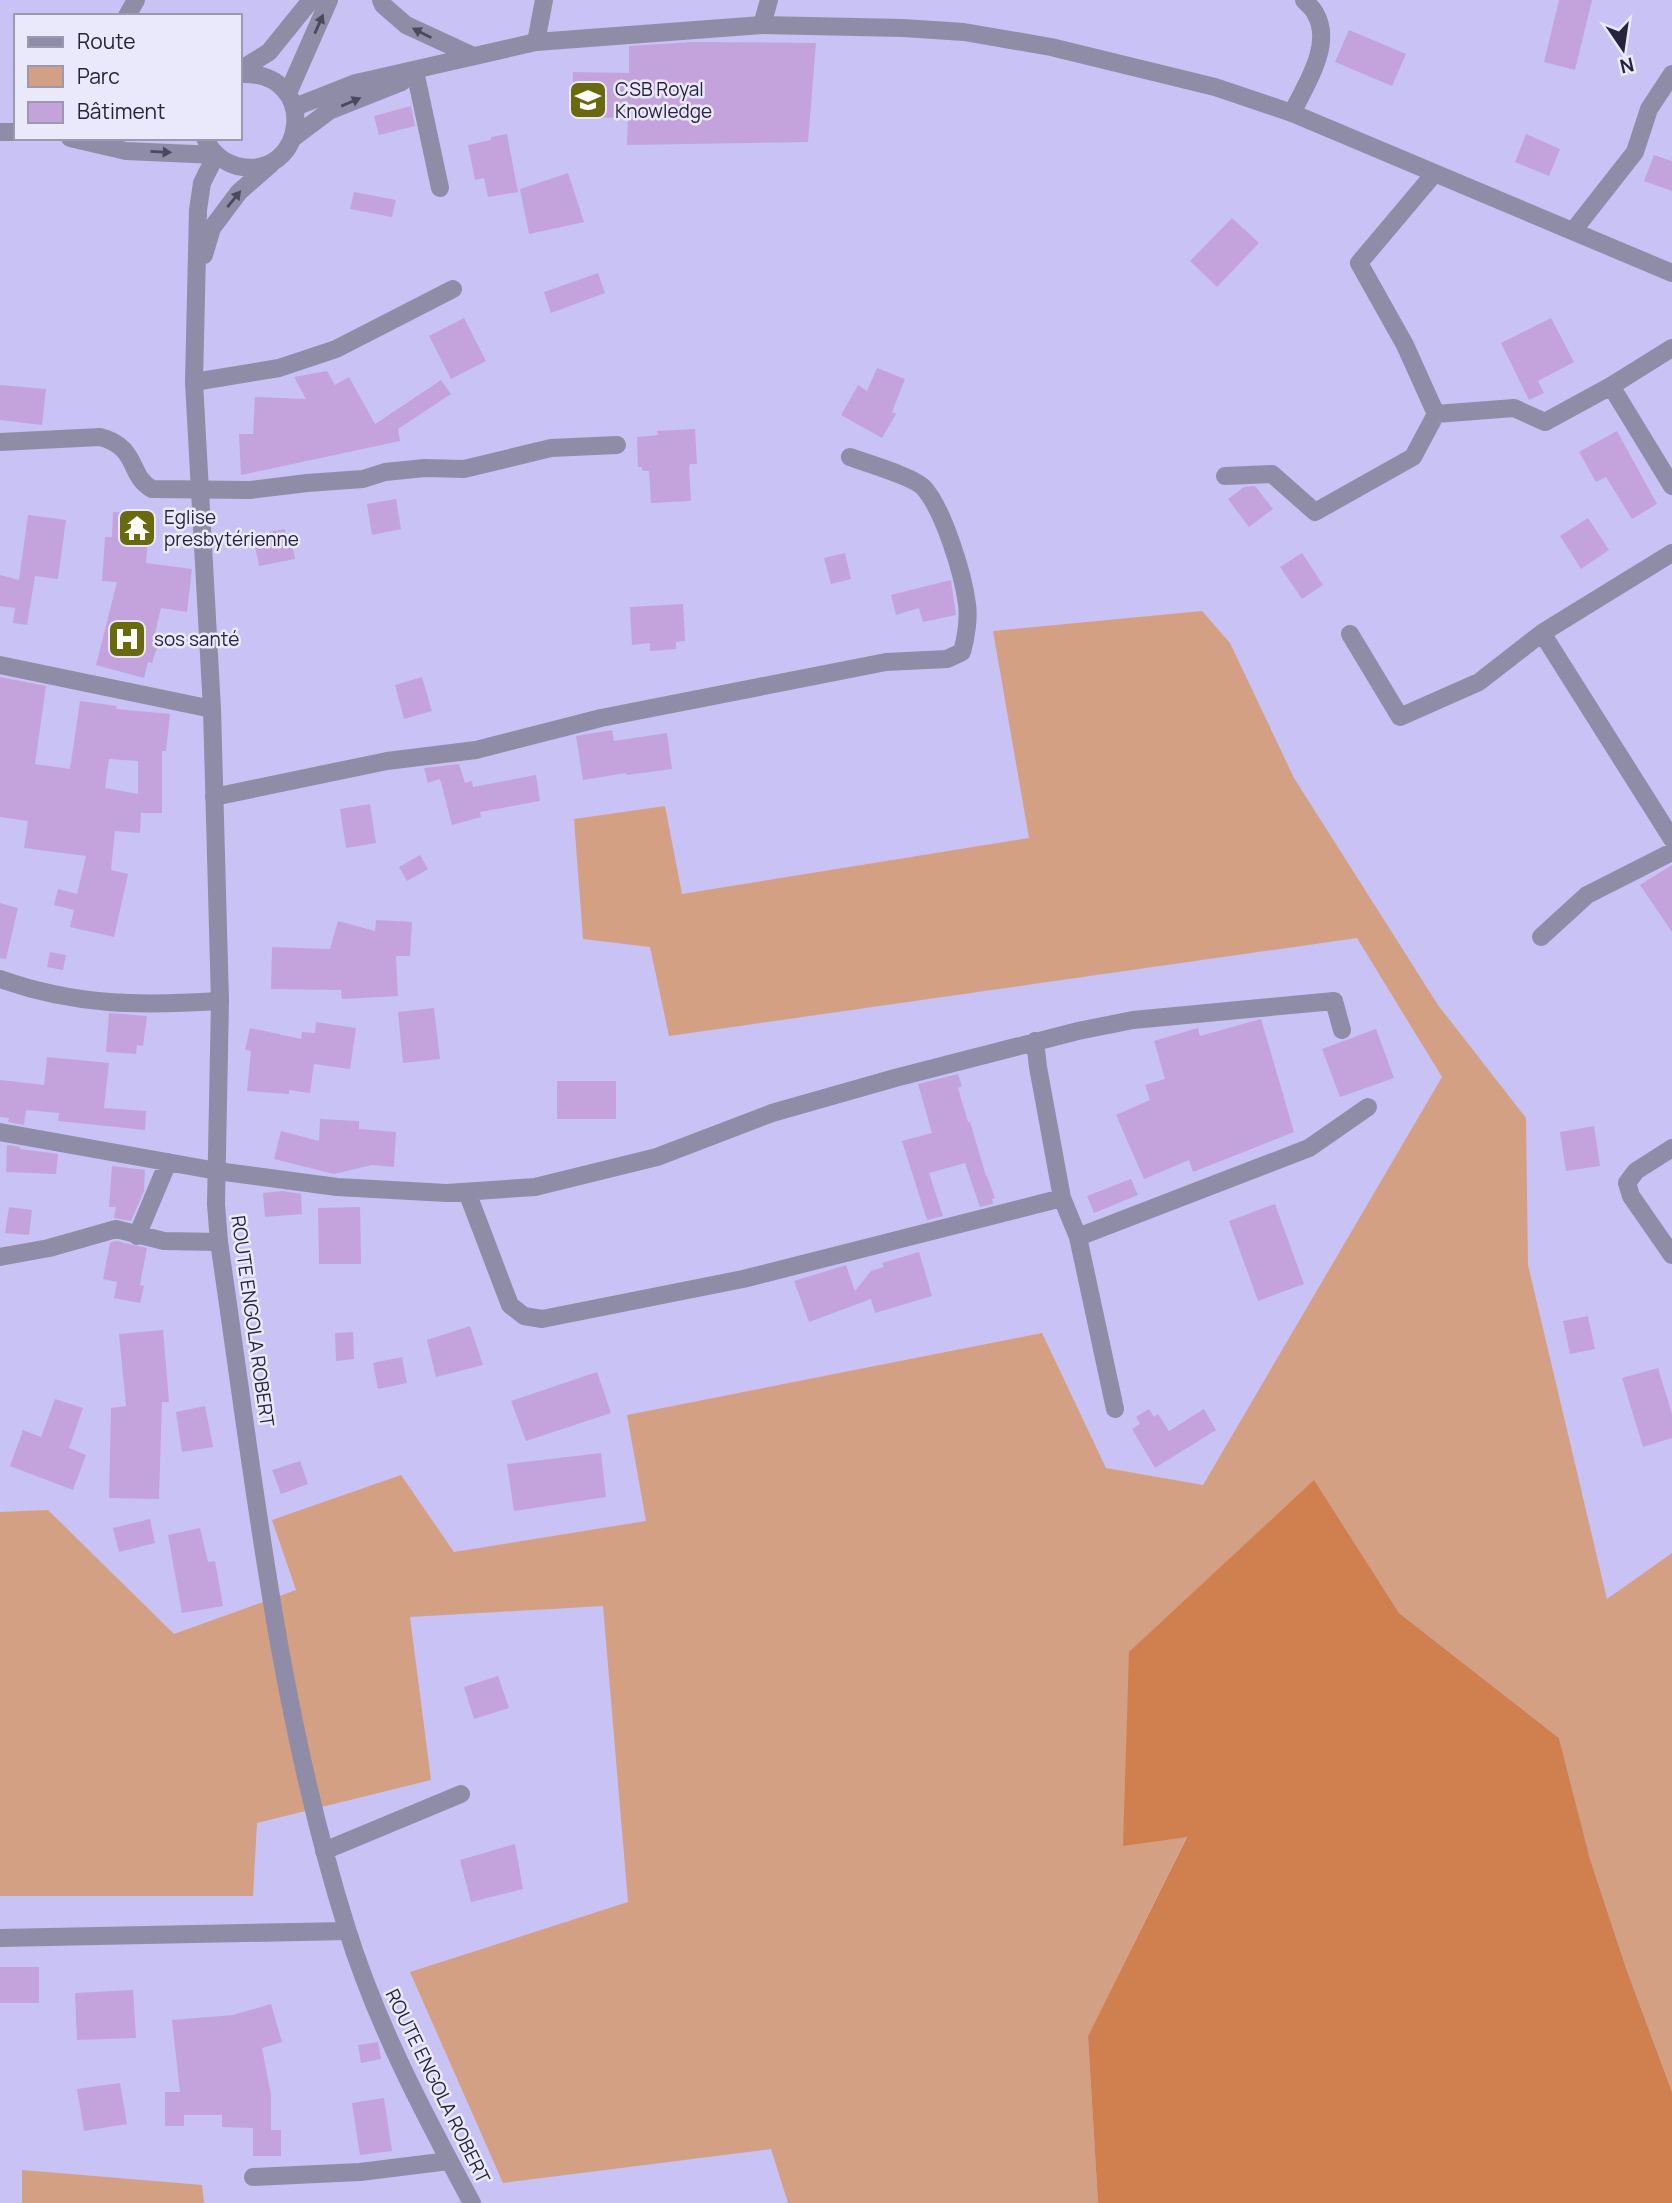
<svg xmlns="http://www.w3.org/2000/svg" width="1672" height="2203" font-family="Manrope,sans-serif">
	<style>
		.green { fill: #d4a083 }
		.forest { fill: #d07f4f }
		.building { fill: #c4a3dc; fill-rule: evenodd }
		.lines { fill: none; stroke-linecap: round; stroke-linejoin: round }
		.minor { stroke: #8f8ca7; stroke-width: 18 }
		.tertiary { stroke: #8f8ca7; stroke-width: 18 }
		.oneway { fill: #4b4861 }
		.labels { text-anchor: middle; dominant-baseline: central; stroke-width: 5; stroke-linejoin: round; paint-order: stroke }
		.poi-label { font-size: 19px; fill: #27233b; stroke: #eae8fb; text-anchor: start }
		.street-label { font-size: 19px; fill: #27233b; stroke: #eae8fb }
	</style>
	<rect width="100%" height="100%" fill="#c9c2f5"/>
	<!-- green -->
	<path class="green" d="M 1202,611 L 1230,643 L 1294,778 L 1438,1005 L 1526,1118 L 1528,1265 L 1607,1599 L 1672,1553 L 1672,2092 L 1626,1968 L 1590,1859 L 1559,1738 L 1399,1613 L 1314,1481 L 1123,1845 L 1187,1836 L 1088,2036 L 1098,2203 L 788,2203 L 771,2149 L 503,2183 L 410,1972 L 628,1902 L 603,1606 L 410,1617 L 431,1780 L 257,1823 L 253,1896 L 0,1896 L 0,1512 L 48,1510 L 174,1634 L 296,1590 L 272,1520 L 401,1475 L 454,1552 L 646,1521 L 627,1415 L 1042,1333 L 1106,1468 L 1203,1485 L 1442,1077 L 1357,938 L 669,1036 L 650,947 L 583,939 L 574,819 L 665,806 L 682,894 L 1029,838 L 993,631 Z
		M 22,2170 L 202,2185 L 204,2203 L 22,2203 Z"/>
	<!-- forest -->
	<path class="forest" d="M 1314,1480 L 1399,1613 L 1559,1738 L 1590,1859 L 1626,1968 L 1672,2092 L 1672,2203 L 1098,2203 L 1088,2036 L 1187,1837 L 1123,1846 L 1129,1652 Z"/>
	<!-- building -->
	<path class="building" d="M 1559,0 L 1592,0 L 1575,70 L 1544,62 Z
		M 1349,30 L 1406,54 L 1392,86 L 1335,62 Z
		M 693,42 L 816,43 L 808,142 L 627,145 L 628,118 L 572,117 L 573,72 L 629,73 L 629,46 Z
		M 411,106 L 415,126 L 379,135 L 374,116 Z
		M 507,134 L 518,192 L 488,197 L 484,178 L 475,180 L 468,145 L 491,140 L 491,137 Z
		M 1526,134 L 1560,149 L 1549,176 L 1515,162 Z
		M 1654,155 L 1672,161 L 1672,191 L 1644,181 Z
		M 568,173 L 584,222 L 529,234 L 520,189 Z
		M 354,192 L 396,200 L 392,217 L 350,209 Z
		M 1232,218 L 1259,243 L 1217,287 L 1190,261 Z
		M 598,273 L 605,293 L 551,313 L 544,292 Z
		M 464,318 L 486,361 L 451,379 L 429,336 Z
		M 1551,318 L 1574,362 L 1538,381 L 1544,393 L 1529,400 L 1501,343 Z
		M 877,368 L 905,379 L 892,412 L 896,414 L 882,438 L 841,415 L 858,385 L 867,391 Z
		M 327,371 L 335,385 L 349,377 L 375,424 L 441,380 L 451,394 L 398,429 L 400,441 L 241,475 L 239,434 L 253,434 L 255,397 L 306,399 L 294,377 Z
		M 0,385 L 46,389 L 42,425 L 0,420 Z
		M 695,429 L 697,464 L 690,464 L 689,468 L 691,501 L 651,503 L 649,471 L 642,471 L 642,467 L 638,467 L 637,437 L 658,435 L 657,431 Z
		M 1617,431 L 1657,504 L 1632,519 L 1606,477 L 1596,482 L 1579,452 Z
		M 1255,486 L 1273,509 L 1249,527 L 1228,499 L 1244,487 Z
		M 396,499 L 401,529 L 372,535 L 367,504 Z
		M 113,512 L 143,514 L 142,539 L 148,539 L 146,563 L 192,569 L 187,612 L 161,608 L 152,646 L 157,648 L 152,663 L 148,662 L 144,678 L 96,665 L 117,582 L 102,581 L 105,537 L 112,537 Z
		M 28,515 L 66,520 L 58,579 L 35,576 L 27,625 L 13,623 L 15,608 L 0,606 L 0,575 L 19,580 Z
		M 1588,518 L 1609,550 L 1581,569 L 1560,536 Z
		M 285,529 L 286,536 L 290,535 L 295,559 L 259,566 L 254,541 L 271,537 L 269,532 Z
		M 845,553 L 851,579 L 831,584 L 824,558 Z
		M 1302,553 L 1323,585 L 1302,599 L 1280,567 Z
		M 951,580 L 956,615 L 923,622 L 919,608 L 896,615 L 891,595 Z
		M 683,604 L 685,641 L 676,642 L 676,649 L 650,651 L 650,643 L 632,645 L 630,607 Z
		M 0,677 L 46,686 L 35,764 L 70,769 L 80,701 L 117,706 L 116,709 L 170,714 L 166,751 L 162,751 L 162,813 L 141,813 L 140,833 L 115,831 L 111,870 L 128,874 L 114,937 L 70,927 L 74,910 L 54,905 L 58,889 L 77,894 L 86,856 L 24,848 L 28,821 L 0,817 ZM 109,759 L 138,761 L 138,794 L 105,788 Z
		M 422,677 L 432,711 L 404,719 L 395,685 Z
		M 612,730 L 614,741 L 667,733 L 672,769 L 627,775 L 626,773 L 583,780 L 576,736 Z
		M 459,764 L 465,783 L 472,781 L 473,787 L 536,775 L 540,801 L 480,812 L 481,817 L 452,825 L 440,779 L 428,783 L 424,768 Z
		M 370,804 L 376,843 L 346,848 L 340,809 Z
		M 420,855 L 428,869 L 407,881 L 399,867 Z
		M 1672,865 L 1672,932 L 1640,885 Z
		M 0,903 L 18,908 L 6,959 L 0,958 Z
		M 376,920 L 412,922 L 410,956 L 396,956 L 398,996 L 342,999 L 341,990 L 271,989 L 272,947 L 330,949 L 338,921 L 375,931 Z
		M 50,952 L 66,955 L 63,970 L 47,967 Z
		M 434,1008 L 440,1059 L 403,1063 L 398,1012 Z
		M 109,1013 L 147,1016 L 143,1046 L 137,1045 L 136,1054 L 106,1052 Z
		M 1261,1019 L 1294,1132 L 1193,1172 L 1189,1160 L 1144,1179 L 1116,1115 L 1150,1100 L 1145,1085 L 1165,1079 L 1154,1041 L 1198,1028 L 1200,1036 Z
		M 316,1022 L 356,1028 L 350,1069 L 314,1064 L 310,1093 L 289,1090 L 289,1094 L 247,1091 L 251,1051 L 245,1050 L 250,1028 L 301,1039 L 302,1032 L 315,1033 Z
		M 1376,1029 L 1394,1078 L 1340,1097 L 1322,1049 Z
		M 47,1057 L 109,1063 L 104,1108 L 146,1111 L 145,1130 L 58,1121 L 59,1113 L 26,1110 L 24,1125 L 8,1122 L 9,1118 L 0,1117 L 0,1080 L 44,1085 Z
		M 958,1074 L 962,1086 L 958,1088 L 968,1122 L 970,1122 L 986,1176 L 987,1176 L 995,1198 L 992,1199 L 993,1204 L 980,1207 L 965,1163 L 929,1173 L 943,1216 L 927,1220 L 902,1141 L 932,1133 L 918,1084 Z
		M 557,1081 L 616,1081 L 616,1119 L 557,1119 Z
		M 320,1119 L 359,1121 L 359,1129 L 396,1132 L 394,1167 L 372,1165 L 334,1174 L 274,1159 L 281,1131 L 319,1141 Z
		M 1594,1126 L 1600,1166 L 1566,1171 L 1560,1132 Z
		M 7,1145 L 20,1147 L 20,1149 L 58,1154 L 56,1174 L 6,1172 Z
		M 112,1166 L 145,1170 L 144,1191 L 131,1221 L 114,1218 L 116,1207 L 109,1207 Z
		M 1131,1179 L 1138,1195 L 1094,1213 L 1087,1196 Z
		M 283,1191 L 301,1194 L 302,1214 L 265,1217 L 263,1193 Z
		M 1275,1204 L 1304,1284 L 1258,1301 L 1229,1221 Z
		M 9,1207 L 32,1210 L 29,1235 L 5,1233 Z
		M 360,1207 L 361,1264 L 319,1264 L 318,1208 Z
		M 116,1241 L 147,1248 L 140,1285 L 144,1286 L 140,1303 L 114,1298 L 117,1282 L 103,1279 L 110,1243 Z
		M 919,1252 L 932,1296 L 875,1313 L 871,1299 L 809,1322 L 794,1281 L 846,1265 L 855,1291 L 871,1271 L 884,1267 L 882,1263 Z
		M 1588,1316 L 1595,1349 L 1570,1354 L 1563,1321 Z
		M 470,1326 L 483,1365 L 436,1377 L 427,1340 Z
		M 163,1330 L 169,1402 L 162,1402 L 159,1499 L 109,1498 L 111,1408 L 126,1406 L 119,1334 Z
		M 353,1332 L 354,1359 L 336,1361 L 335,1333 Z
		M 402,1357 L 407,1383 L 378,1389 L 373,1363 Z
		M 1658,1368 L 1672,1414 L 1672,1438 L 1643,1447 L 1622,1378 Z
		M 597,1372 L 611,1413 L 526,1441 L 511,1401 Z
		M 55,1399 L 83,1408 L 69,1448 L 86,1455 L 73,1490 L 10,1466 L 23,1430 L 41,1437 Z
		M 205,1406 L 213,1447 L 182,1452 L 176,1412 Z
		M 1149,1409 L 1154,1417 L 1158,1414 L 1169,1431 L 1204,1409 L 1216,1430 L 1155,1468 L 1132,1429 L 1140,1424 L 1136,1417 Z
		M 601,1453 L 606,1497 L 514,1511 L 507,1464 Z
		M 300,1461 L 308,1484 L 281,1494 L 272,1470 Z
		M 150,1519 L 155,1543 L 119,1552 L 113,1528 Z
		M 200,1528 L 208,1562 L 215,1561 L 223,1606 L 182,1613 L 168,1535 Z
		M 498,1676 L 509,1708 L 474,1719 L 464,1687 Z
		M 515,1844 L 523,1889 L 471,1902 L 460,1860 Z
		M 0,1967 L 39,1967 L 39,2003 L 0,2003 Z
		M 133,1990 L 136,2038 L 77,2040 L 75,1993 Z
		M 271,2004 L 282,2042 L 262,2048 L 271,2095 L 271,2130 L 281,2130 L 281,2156 L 253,2156 L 253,2128 L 222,2127 L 222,2115 L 184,2115 L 184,2126 L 165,2126 L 165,2092 L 180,2092 L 172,2020 L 233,2015 Z
		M 378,2042 L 381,2059 L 361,2063 L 358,2045 Z
		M 120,2083 L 127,2124 L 84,2131 L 77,2089 Z
		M 384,2098 L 392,2151 L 360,2155 L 352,2103 Z"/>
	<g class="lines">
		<!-- minor -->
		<path class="minor" d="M 127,16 L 136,0
			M 762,25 L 769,0
			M 536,42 L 544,0
			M 416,76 L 440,188
			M 1292,113 C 1305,86 1334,44 1315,13 C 1313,8 1307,4 1304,0
			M 1573,231 L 1635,152 L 1649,109 L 1672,74
			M 194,382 L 279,368 L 336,349 L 453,289
			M 1611,386 L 1672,486
			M 1436,414 L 1514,408 L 1545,422 L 1611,386 L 1672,348
			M 0,442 L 100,437 C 139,447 128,476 152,489 L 250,490 L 307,483 L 363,479 L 385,472 L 425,468 L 464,469 L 551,448 L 617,445
			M 1225,476 L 1272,474 L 1315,512 L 1413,457 L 1436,414 L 1405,345 L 1359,263 L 1434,174
			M 1542,633 L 1672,839
			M 1350,634 L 1400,717 L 1479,682 L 1542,633 L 1672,553
			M 0,665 L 212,709
			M 214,797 L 387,761 L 476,750 L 601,718 L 886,662 L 947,659 L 962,652 C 966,638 969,618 967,604 C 963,574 944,511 924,488 C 915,477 866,463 850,457
			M 1541,937 L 1587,895 L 1672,852
			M 0,979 C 76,1006 141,1006 220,1001
			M 1035,1041 L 1038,1067 L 1062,1198 L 1078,1237 L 1115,1409
			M 0,1132 L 217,1171 L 337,1187 L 447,1193 L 535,1187 L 657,1157 L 772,1113 L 895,1078 L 1078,1031 L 1133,1020 L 1334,1001 L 1342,1030
			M 1672,1148 L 1636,1171 L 1627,1183 L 1631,1196 L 1672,1255
			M 467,1192 L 510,1305 L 524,1316 L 542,1319 L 743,1279 L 1062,1198
			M 137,1236 L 168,1162
			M 1078,1237 L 1309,1148 L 1368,1107
			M 0,1257 L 49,1248 L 116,1229 L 164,1241 L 219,1242
			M 324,1851 L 461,1794
			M 0,1938 L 347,1931
			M 253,2177 L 360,2172 L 449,2161"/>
		<!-- tertiary -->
		<path class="tertiary" d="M 381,0 L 383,5 L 406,25 L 471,55
			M 240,70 L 269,52 L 311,0
			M 288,93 L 329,0
			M 295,107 L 356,83 L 536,42 L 762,25 L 903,28 L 964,32 L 1051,47 L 1215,87 L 1292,113 L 1672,273
			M 0,132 L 16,132
			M 70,138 L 126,151 L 216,155 L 202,183 L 198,210 L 194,382 L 212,709 L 220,1001 L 216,1204 L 219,1242 C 253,1471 277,1707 347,1929 C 377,2025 424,2114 472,2203
			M 205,138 C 211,152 223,162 237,166 C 306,183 322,70 240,74
			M 293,138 L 329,111 L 402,82
			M 204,255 L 212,228 L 239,192 L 271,164"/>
	</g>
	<!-- one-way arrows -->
	<defs><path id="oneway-solid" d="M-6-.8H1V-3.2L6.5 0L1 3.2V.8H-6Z" transform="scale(1.75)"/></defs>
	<g class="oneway">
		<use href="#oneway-solid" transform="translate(319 24) rotate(-66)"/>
		<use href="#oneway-solid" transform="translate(422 33) rotate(-153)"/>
		<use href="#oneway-solid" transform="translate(351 102) rotate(-23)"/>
		<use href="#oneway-solid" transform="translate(161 152) rotate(3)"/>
		<use href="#oneway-solid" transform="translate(234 199) rotate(-51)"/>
	</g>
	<!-- icons -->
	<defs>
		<symbol id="school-square" viewBox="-11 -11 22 22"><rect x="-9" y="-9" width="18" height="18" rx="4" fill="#696b0a" stroke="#eae8fb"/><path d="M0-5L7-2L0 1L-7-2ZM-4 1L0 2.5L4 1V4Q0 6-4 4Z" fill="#fff"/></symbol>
		<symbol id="temple-square" viewBox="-11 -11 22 22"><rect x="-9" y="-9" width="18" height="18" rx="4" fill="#696b0a" stroke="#eae8fb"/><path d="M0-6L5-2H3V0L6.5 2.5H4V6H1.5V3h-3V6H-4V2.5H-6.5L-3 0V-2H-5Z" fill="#fff"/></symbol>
		<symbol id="hospital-square" viewBox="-11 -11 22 22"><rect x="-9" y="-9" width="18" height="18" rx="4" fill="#696b0a" stroke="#eae8fb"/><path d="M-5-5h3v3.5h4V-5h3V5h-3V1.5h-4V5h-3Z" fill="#fff"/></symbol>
	</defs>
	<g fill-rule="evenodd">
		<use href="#school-square" x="566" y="78" width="44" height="44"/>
		<use href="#temple-square" x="115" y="506" width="44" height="44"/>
		<use href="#hospital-square" x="105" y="617" width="44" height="44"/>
	</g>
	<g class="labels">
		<!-- poi labels -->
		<g class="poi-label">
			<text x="615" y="89">CSB Royal<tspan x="615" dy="22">Knowledge</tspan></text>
			<text x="164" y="517">Eglise<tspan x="164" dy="22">presbytérienne</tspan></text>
			<text x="154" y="639">sos santé</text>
		</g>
		<!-- street labels -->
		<g class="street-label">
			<text transform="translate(253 1321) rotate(82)">ROUTE ENGOLA ROBERT</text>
			<text transform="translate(438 2086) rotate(64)">ROUTE ENGOLA ROBERT</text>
		</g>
	</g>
	<!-- legend -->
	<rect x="14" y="14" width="228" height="126" fill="#eae8fb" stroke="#9c99ae" stroke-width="2"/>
	<rect x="28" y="37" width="35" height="10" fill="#8f8ca7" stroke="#9c99ae" stroke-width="2"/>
	<text x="77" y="49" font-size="21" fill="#27233b">Route</text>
	<rect x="28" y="66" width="35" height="21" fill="#d4a083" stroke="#9c99ae" stroke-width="2"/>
	<text x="77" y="84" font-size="21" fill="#27233b">Parc</text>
	<rect x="28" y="102" width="35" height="21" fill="#c4a3dc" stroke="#9c99ae" stroke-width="2"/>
	<text x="77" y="119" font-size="21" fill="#27233b">Bâtiment</text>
	<!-- north arrow -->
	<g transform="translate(1623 49) rotate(167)" stroke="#eae8fb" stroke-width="5" paint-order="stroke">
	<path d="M0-5L12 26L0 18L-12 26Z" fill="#27233b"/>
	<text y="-10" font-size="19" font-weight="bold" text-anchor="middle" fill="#27233b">N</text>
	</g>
</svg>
